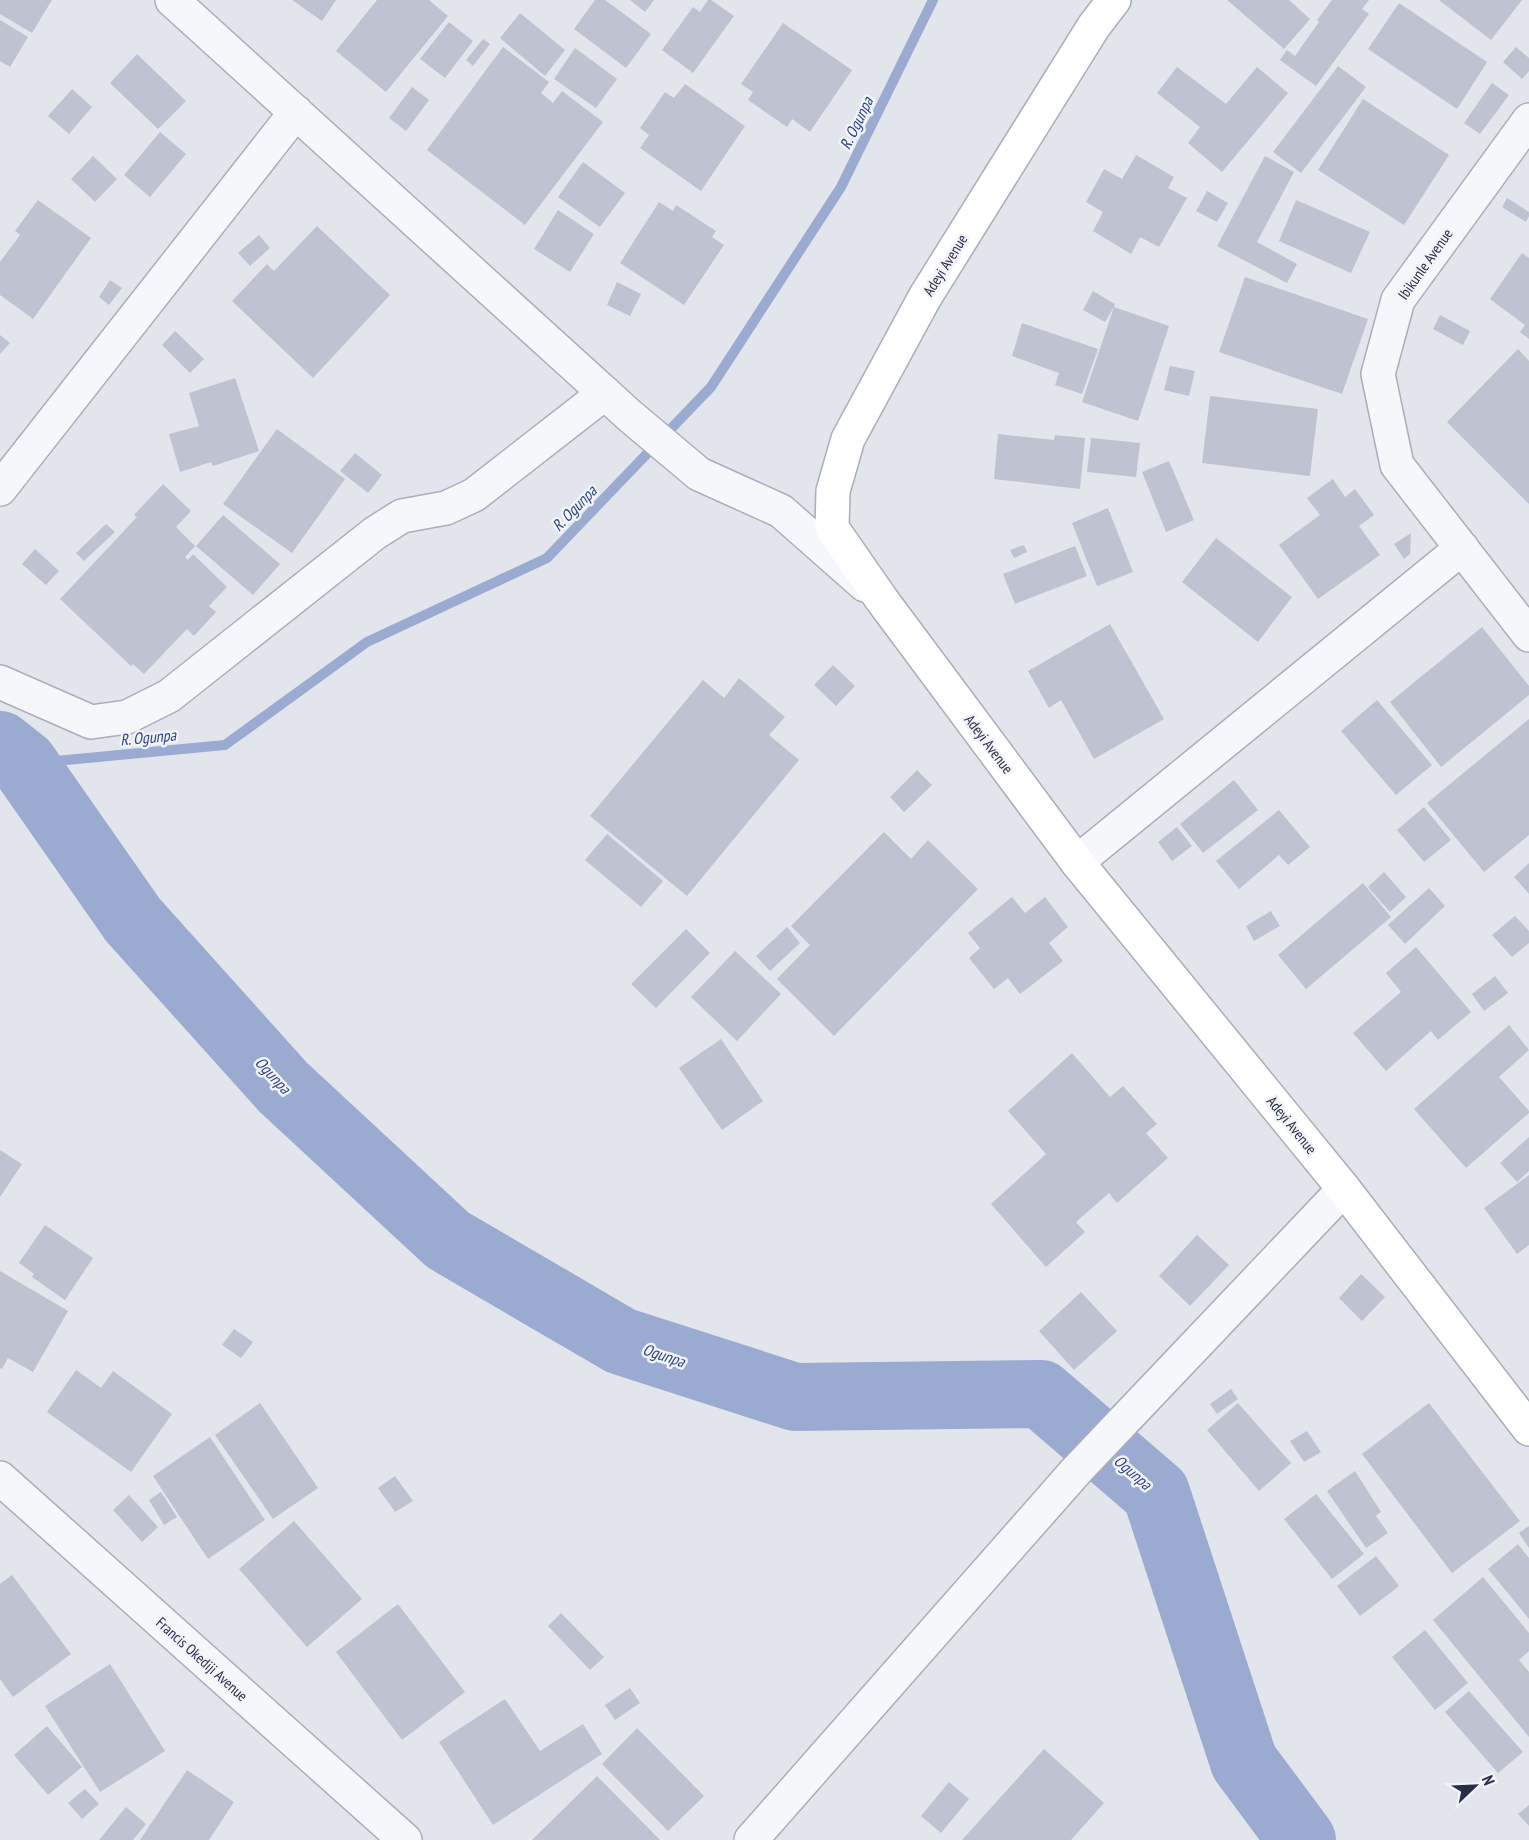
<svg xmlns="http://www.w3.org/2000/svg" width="1529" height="1840" font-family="'PT Sans Narrow',sans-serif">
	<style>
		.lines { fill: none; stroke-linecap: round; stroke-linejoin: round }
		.stream { stroke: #9aaad0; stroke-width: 10 }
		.river { stroke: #9aaad0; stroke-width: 68 }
		.building { fill: #bfc2d0 }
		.street-casing { stroke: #abaeba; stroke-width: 36 }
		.secondary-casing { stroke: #abaeba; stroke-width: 36 }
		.street { stroke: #f6f7fa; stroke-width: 33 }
		.secondary { stroke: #fff; stroke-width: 33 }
		.labels { text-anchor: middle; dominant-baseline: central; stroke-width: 5; stroke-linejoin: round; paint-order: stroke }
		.street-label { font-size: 15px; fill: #282e47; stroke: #f3f4f9 }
		.water-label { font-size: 16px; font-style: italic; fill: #2d4380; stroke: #f3f4f9 }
	</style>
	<rect width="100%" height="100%" fill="#e3e5ec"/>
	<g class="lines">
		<!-- stream -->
		<path class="stream" d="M 24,764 L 225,745 L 367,642 L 547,558 L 711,387 L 841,187 L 933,0"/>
		<!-- river -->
		<path class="river" d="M 0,745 L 24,764 L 133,920 L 283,1087 L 448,1240 L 621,1341 L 795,1397 L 1041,1394 L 1156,1493 L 1244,1762 L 1302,1840"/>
	</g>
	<!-- building -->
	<path class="building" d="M 0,0 L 52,0 L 32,33 L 0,14 Z
		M 292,0 L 336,0 L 322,21 Z
		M 377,0 L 429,0 L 448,16 L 386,92 L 336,51 Z
		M 595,0 L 605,0 L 651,34 L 626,68 L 574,29 Z
		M 630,0 L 654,0 L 645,12 Z
		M 708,0 L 711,0 L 734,16 L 693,73 L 662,50 L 693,7 L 700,12 Z
		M 1227,0 L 1289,0 L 1310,19 L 1284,49 Z
		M 1332,0 L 1369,0 L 1362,9 L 1369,14 L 1316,86 L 1280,60 L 1287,50 L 1295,56 L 1319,22 L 1317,20 Z
		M 1439,0 L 1522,0 L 1491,40 Z
		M 1399,3 L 1487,62 L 1457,109 L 1368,49 Z
		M 520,13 L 565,50 L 545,76 L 500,38 Z
		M 0,20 L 28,37 L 10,67 L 0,61 Z
		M 449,22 L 473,41 L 445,78 L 420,59 Z
		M 783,23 L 852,70 L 810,132 L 792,119 L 787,127 L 748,100 L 753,92 L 741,84 Z
		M 483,39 L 490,44 L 473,66 L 466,60 Z
		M 503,47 L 549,82 L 541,93 L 553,103 L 562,91 L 603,122 L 525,225 L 427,150 Z
		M 1516,47 L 1529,58 L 1529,71 L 1522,79 L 1503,62 Z
		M 575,48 L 617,79 L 596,108 L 554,79 Z
		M 137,54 L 186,101 L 158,129 L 110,83 Z
		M 1338,66 L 1366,87 L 1301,173 L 1273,152 Z
		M 1177,67 L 1226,104 L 1257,67 L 1288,93 L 1222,172 L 1188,143 L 1200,127 L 1157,93 Z
		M 1492,83 L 1509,95 L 1480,134 L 1464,123 Z
		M 685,84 L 745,126 L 701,191 L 640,148 L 649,135 L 640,128 L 665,92 L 674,98 Z
		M 412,87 L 429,100 L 406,131 L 389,118 Z
		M 72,89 L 92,107 L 69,134 L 48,116 Z
		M 1363,99 L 1449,155 L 1404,225 L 1318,170 Z
		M 160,132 L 186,154 L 150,197 L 124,175 Z
		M 1136,155 L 1174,177 L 1168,188 L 1187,198 L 1159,247 L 1140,237 L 1131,254 L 1093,231 L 1103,212 L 1086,202 L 1104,169 L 1122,179 Z
		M 93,156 L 117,179 L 95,202 L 71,179 Z
		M 1265,156 L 1294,172 L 1257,242 L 1297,264 L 1287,283 L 1217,246 Z
		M 583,162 L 625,193 L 600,227 L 558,197 Z
		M 1207,191 L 1228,203 L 1217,222 L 1196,211 Z
		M 1507,198 L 1529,212 L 1529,216 L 1526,222 L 1502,207 Z
		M 38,200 L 91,238 L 33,319 L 0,295 L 0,262 L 20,235 L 15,231 Z
		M 1296,200 L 1370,232 L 1351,273 L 1279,241 Z
		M 659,202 L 673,211 L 676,205 L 716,231 L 712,237 L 724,245 L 684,305 L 620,263 Z
		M 558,210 L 594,234 L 570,272 L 534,249 Z
		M 317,226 L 390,295 L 313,378 L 232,301 L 267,264 L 274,271 Z
		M 259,235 L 270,248 L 250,266 L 238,253 Z
		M 1522,253 L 1529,258 L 1529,339 L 1520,332 L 1525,325 L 1490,299 Z
		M 1245,277 L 1368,319 L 1342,394 L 1219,352 Z
		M 110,280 L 122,288 L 109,305 L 99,297 Z
		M 617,282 L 641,294 L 630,316 L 607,305 Z
		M 1093,291 L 1115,304 L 1114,307 L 1169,326 L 1138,421 L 1082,402 L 1114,307 L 1105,322 L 1083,310 Z
		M 1440,315 L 1470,331 L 1463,345 L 1433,329 Z
		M 1022,323 L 1098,349 L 1082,394 L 1055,385 L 1059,373 L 1012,356 Z
		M 175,331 L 204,359 L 190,373 L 162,345 Z
		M 0,335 L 10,343 L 0,354 Z
		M 1518,349 L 1529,361 L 1529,504 L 1447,422 Z
		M 1170,366 L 1195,371 L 1189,396 L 1164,390 Z
		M 235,378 L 259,451 L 213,466 L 211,462 L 180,472 L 169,434 L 199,426 L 189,393 Z
		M 1210,396 L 1318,409 L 1310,476 L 1202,463 Z
		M 277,429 L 345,479 L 292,553 L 223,504 Z
		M 998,434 L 1054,440 L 1055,435 L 1085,438 L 1080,489 L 994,479 Z
		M 1091,438 L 1140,443 L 1136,477 L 1087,472 Z
		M 355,453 L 382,475 L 368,493 L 340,471 Z
		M 1169,461 L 1194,520 L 1166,532 L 1142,472 Z
		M 1333,479 L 1345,497 L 1355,489 L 1374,515 L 1359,526 L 1380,555 L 1318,599 L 1279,545 L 1320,515 L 1307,498 Z
		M 163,484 L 191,511 L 176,527 L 195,546 L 185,557 L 188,560 L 193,554 L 227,587 L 209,606 L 216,612 L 194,636 L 187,629 L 144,674 L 133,664 L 131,666 L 60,599 L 137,517 L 134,515 Z
		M 1108,508 L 1133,572 L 1097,586 L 1072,523 Z
		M 223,515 L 280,564 L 253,595 L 196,546 Z
		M 106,524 L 115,532 L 84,561 L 76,553 Z
		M 1411,533 L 1410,554 L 1404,559 L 1394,544 Z
		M 1216,538 L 1292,597 L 1258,642 L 1182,582 Z
		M 1024,545 L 1027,552 L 1014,558 L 1010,550 Z
		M 1075,546 L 1087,576 L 1015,604 L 1003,574 Z
		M 35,549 L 59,571 L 46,585 L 22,564 Z
		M 1110,624 L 1164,719 L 1094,759 L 1061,700 L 1049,708 L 1028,671 Z
		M 1482,627 L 1529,686 L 1529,695 L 1441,767 L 1390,702 Z
		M 833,665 L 855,686 L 836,706 L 814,685 Z
		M 739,678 L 785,717 L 769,735 L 799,760 L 687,896 L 590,816 L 703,680 L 724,698 Z
		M 1377,700 L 1432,765 L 1396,795 L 1341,731 Z
		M 1529,719 L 1529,835 L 1484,872 L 1427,803 Z
		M 917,770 L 932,785 L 904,812 L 890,797 Z
		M 1234,780 L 1258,810 L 1203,853 L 1180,824 Z
		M 1424,807 L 1451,840 L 1424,862 L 1397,830 Z
		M 1279,810 L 1310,847 L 1288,865 L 1279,855 L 1239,889 L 1216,861 Z
		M 1177,827 L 1192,846 L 1172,861 L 1158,842 Z
		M 884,832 L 911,859 L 928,840 L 978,889 L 834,1036 L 777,979 L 810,945 L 791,926 Z
		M 607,834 L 663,881 L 641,907 L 585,860 Z
		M 1529,863 L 1529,894 L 1514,877 Z
		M 1384,872 L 1406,897 L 1390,912 L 1368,887 Z
		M 1363,883 L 1391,917 L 1306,989 L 1278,955 Z
		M 1429,888 L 1445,906 L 1405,944 L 1388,925 Z
		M 1012,897 L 1025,913 L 1045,897 L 1068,927 L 1049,943 L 1063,961 L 1020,994 L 1008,978 L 994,989 L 969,958 L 980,948 L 968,933 Z
		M 1271,911 L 1280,926 L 1254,941 L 1246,926 Z
		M 1515,916 L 1529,931 L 1529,943 L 1512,957 L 1492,935 Z
		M 787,927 L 800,943 L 770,971 L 756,956 Z
		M 686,929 L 710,953 L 656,1008 L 631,984 Z
		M 1416,947 L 1471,1012 L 1438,1040 L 1431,1031 L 1386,1071 L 1353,1033 L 1401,992 L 1386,973 Z
		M 735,951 L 781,994 L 737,1041 L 691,997 Z
		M 1495,976 L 1508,993 L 1484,1011 L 1472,994 Z
		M 1509,1025 L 1529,1050 L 1499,1077 L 1529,1111 L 1529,1113 L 1466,1168 L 1414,1109 Z
		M 721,1039 L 763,1101 L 722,1130 L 679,1068 Z
		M 1072,1053 L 1110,1097 L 1123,1086 L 1157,1124 L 1146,1133 L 1168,1158 L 1117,1203 L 1109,1193 L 1076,1222 L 1085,1232 L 1046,1267 L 991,1204 L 1046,1154 L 1008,1111 Z
		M 1529,1137 L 1529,1171 L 1517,1182 L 1500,1163 Z
		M 0,1150 L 22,1164 L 0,1197 Z
		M 1529,1175 L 1529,1245 L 1517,1254 L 1484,1208 Z
		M 45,1225 L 93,1258 L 65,1300 L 32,1277 L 34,1274 L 19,1263 Z
		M 1197,1235 L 1229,1265 L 1190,1306 L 1159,1276 Z
		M 0,1271 L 68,1311 L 33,1372 L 8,1358 L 2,1369 L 0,1368 Z
		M 1361,1274 L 1385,1297 L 1362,1321 L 1339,1298 Z
		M 1081,1292 L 1117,1331 L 1074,1370 L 1039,1331 Z
		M 234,1329 L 253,1342 L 241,1358 L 222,1345 Z
		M 76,1370 L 101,1388 L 113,1371 L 172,1414 L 131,1472 L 47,1412 Z
		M 1231,1389 L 1238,1399 L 1217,1414 L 1210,1404 Z
		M 260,1403 L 318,1488 L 273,1519 L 215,1435 Z
		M 1238,1403 L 1291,1463 L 1259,1491 L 1207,1430 Z
		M 1429,1403 L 1520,1521 L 1452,1573 L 1362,1454 Z
		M 1307,1431 L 1321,1452 L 1304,1462 L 1290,1441 Z
		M 210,1437 L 265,1520 L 208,1559 L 153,1476 Z
		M 1355,1471 L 1381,1512 L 1376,1516 L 1388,1533 L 1366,1548 L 1327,1491 Z
		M 395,1476 L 413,1501 L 395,1512 L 378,1488 Z
		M 161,1492 L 177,1517 L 164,1525 L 149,1500 Z
		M 1316,1494 L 1364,1554 L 1332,1579 L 1284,1519 Z
		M 129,1495 L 158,1527 L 142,1542 L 113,1510 Z
		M 294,1521 L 362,1599 L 307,1647 L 239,1569 Z
		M 1529,1526 L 1529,1548 L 1519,1533 Z
		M 1518,1544 L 1529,1558 L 1529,1619 L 1488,1569 Z
		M 1376,1556 L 1399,1586 L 1360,1616 L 1337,1586 Z
		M 12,1575 L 71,1654 L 13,1697 L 0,1679 L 0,1584 Z
		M 1483,1577 L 1529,1633 L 1529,1651 L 1519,1660 L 1529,1672 L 1529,1737 L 1433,1620 Z
		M 398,1604 L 465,1692 L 402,1740 L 336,1652 Z
		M 561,1613 L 604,1657 L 590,1670 L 548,1626 Z
		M 1425,1630 L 1468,1683 L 1435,1710 L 1392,1657 Z
		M 110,1664 L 165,1751 L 100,1792 L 45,1706 Z
		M 630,1688 L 640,1703 L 615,1720 L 605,1705 Z
		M 1469,1691 L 1523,1752 L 1498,1773 L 1445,1712 Z
		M 505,1699 L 540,1751 L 583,1724 L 602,1754 L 493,1825 L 439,1742 Z
		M 47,1726 L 82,1767 L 48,1795 L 14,1755 Z
		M 637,1728 L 704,1796 L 668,1831 L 602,1764 Z
		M 1044,1749 L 1104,1803 L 1071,1840 L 962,1840 Z
		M 187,1770 L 234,1802 L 209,1840 L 140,1840 Z
		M 597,1776 L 660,1840 L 532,1840 Z
		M 949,1782 L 969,1799 L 941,1833 L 921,1816 Z
		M 85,1789 L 99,1804 L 82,1819 L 68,1803 Z
		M 1529,1805 L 1529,1826 L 1518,1814 Z
		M 126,1807 L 146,1824 L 133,1840 L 99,1840 Z"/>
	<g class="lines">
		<defs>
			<path id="street" d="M 172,0 L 630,416 L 699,474 L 781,511 L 865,585
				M 1529,120 L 1398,300 L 1378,374 L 1397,465 L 1529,635
				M 0,489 L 296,112
				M 0,682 L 91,722 L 127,717 L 169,696 L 375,533 L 402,516 L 446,508 L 474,495 L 605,393
				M 1077,862 L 1462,548
				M 0,1478 L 405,1840
				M 751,1840 L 1076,1471 L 1344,1189"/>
			<path id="secondary" d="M 1114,0 L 1094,26 L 925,297 L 848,439 L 833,491 L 832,528 L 882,600 L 1077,862 L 1344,1189 L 1529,1429"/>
		</defs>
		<!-- street casing -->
		<use href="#street" class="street-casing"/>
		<!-- secondary casing -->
		<use href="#secondary" class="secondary-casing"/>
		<!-- street -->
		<use href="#street" class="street"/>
		<!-- secondary -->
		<use href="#secondary" class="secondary"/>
	</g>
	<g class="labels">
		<!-- street labels -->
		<g class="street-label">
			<text transform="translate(1425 264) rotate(-55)">Ibikunle Avenue</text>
			<text transform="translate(945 265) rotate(-58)">Adeyi Avenue</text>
			<text transform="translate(989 744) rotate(53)">Adeyi Avenue</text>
			<text transform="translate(1292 1125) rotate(51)">Adeyi Avenue</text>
			<text transform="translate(202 1659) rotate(42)">Francis Okediji Avenue</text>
		</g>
		<!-- water labels -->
		<g class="water-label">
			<text transform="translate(856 123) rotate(-64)">R. Ogunpa</text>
			<text transform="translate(574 508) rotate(-46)">R. Ogunpa</text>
			<text transform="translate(148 737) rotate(-5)">R. Ogunpa</text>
			<text transform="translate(273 1075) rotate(47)">Ogunpa</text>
			<text transform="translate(664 1355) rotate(18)">Ogunpa</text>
			<text transform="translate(1133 1472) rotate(41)">Ogunpa</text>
		</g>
	</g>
	<!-- north arrow -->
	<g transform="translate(1475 1786) rotate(67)" stroke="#f3f4f9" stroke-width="4.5" paint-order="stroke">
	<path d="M0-4.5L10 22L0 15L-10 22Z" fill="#282e47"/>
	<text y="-9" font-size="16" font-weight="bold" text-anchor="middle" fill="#282e47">N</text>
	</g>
</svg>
